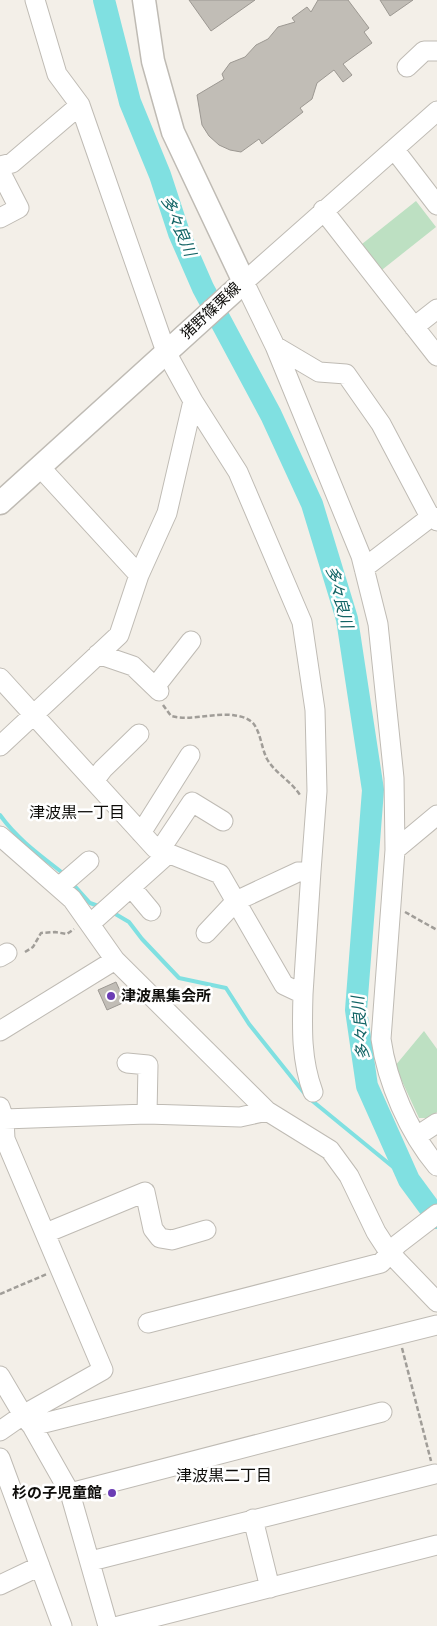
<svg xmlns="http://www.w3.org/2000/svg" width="437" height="1626" font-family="'Alegreya Sans','Noto Sans JP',sans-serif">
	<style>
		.green { fill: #bde0c2 }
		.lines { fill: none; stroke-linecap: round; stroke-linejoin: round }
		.stream { stroke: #80e0e1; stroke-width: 4 }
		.river { stroke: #80e0e1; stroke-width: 22 }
		.building { fill: #c1bdb6; stroke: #9c9892 }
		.minor-casing { stroke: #bfbbb4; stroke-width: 21 }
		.major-casing { stroke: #bfbbb4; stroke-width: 25 }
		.path { stroke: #a09d98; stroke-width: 2.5; stroke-dasharray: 5 2.5; stroke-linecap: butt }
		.minor { stroke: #fff; stroke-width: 19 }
		.major { stroke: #fff; stroke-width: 22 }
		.poi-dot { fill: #6b3cb4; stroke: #fff; stroke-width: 2 }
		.labels { text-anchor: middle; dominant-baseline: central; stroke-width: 5; stroke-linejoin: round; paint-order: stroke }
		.street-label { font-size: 15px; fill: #0e0d0a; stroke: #fff }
		.poi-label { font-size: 15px; font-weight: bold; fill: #0e0d0a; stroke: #fff; text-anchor: start }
		.water-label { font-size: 16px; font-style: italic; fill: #116364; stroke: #fff }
		.neighbourhood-label { font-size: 16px; fill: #0e0d0a; stroke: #fff }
	</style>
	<rect width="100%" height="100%" fill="#f3efe8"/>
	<!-- green -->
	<path class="green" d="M 416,201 L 436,227 L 378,273 L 357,248 Z
		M 424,1031 L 437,1049 L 437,1112 L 429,1118 L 419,1118 L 395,1066 Z"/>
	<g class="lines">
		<!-- stream -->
		<path class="stream" d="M 0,815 C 17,839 41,856 64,874
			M 72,883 L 90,903 L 101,907
			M 112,912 L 129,922 L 142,939 L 179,978 L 226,988 L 249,1024 L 305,1094
			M 310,1099 L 409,1180"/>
		<!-- river -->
		<path class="river" d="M 104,0 L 130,102 L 160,175 L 179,233 L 203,288 L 271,415 L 312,504 L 347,619 L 373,790 L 356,1010 L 367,1086 L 409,1180 L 437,1218"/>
	</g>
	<!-- building -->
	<path class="building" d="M 189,0 L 255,0 L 211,31 Z
		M 318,0 L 348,0 L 369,28 L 364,32 L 372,43 L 343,64 L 352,75 L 343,82 L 334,70 L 317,83 L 312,99 L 300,108 L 303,112 L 262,144 L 259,139 L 241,152 L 230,150 L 219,145 L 209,136 L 202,125 L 197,95 L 224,79 L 222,74 L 230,63 L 245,57 L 256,45 L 268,39 L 278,27 L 295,22 L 292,18 L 307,7 L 311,12 Z
		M 380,0 L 413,0 L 390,16 Z
		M 116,982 L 125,1002 L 107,1010 L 98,990 Z"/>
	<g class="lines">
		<defs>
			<path id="minor" d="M 35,0 L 57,74 L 80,105 L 166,352 L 193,401 L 238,472 L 302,622 L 315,710 L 317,791 L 311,871
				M 407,67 L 424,51 L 437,51
				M 437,111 L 244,282 L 275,346 L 361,556 L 378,624 L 394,778 L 395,850 L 381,1039 C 387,1082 409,1133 437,1166
				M 394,149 L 437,205
				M 0,166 L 12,163 L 80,105
				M 323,210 L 437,356
				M 0,218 L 19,208 L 2,175 L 2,166
				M 414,327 L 437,309
				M 275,346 L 319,372 L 346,374 L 381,424 L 428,513 L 437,521
				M 40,467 L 139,575 L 167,513 L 193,401
				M 364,568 L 432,516
				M 98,654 L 133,666 L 159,691
				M 0,678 L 155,848 L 220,874 L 284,985 L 303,994 L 311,871 L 298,872 L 236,901 L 206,933
				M 155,687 L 191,641
				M 0,746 L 119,635 L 139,575
				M 94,781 L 103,769 L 139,734
				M 141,833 L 190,755
				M 0,836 L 72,899 L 115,960 L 267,1111 L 330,1150 L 349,1176 L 376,1232 L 389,1252 L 437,1302
				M 160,850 L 192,802 L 223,821
				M 395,850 L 437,815
				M 59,887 L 89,861
				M 131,887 L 151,911
				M 91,923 L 169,853
				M 0,957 L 7,953
				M 303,994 C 302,1028 301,1060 313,1092
				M 0,1031 L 115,960
				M 127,1063 L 148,1065 L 147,1114
				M 0,1107 L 4,1119 L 5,1139 L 103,1370 L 23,1415 L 0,1431
				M 4,1119 L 147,1114 L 240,1117 L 267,1111
				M 417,1136 L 437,1123
				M 46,1233 L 145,1192 L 153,1229 L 160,1238 L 172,1240 L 206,1230
				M 148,1323 L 381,1263 L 398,1244 L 437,1214
				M 0,1376 L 23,1415 L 32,1426 L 70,1493 L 108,1626
				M 32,1426 L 437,1325
				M 0,1458 L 62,1626
				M 70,1493 L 382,1412
				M 253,1519 L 270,1588
				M 91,1561 L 435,1474
				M 0,1585 L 40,1566
				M 119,1626 L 437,1545"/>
			<path id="major" d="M 0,503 L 244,282 L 173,132 L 153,61 L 144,0"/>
		</defs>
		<!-- minor casing -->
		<use href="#minor" class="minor-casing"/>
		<!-- major casing -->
		<use href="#major" class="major-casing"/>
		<!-- path -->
		<path class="path" d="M 163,705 L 171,716 C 191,721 211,713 232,715 C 239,716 247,717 253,723 C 261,733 261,747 267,759 C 275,773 291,781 300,795
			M 405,912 L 437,930
			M 25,952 L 33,947 L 41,933 L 55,932 L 67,934 L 74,929
			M 0,1294 L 47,1274
			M 402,1348 L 431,1461"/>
		<!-- minor -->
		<use href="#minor" class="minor"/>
		<!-- major -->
		<use href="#major" class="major"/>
	</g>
	<!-- markers -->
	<g class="poi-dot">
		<circle cx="111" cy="996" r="5"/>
		<circle cx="112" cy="1493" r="5"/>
	</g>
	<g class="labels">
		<!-- street labels -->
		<g class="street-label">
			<text transform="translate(211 311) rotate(-43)">猪野篠栗線</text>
		</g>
		<!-- poi labels -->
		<g class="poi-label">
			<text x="121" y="996">津波黒集会所</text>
			<text x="102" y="1493" text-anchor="end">杉の子児童館</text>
		</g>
		<!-- water labels -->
		<g class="water-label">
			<text transform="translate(178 226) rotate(67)">多々良川</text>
			<text transform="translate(339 597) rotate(75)">多々良川</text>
			<text transform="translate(361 1028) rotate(-95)">多々良川</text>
		</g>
		<!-- neighbourhood labels -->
		<g class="neighbourhood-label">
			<text x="77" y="813">津波黒一丁目</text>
			<text x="224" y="1476">津波黒二丁目</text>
		</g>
	</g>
</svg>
